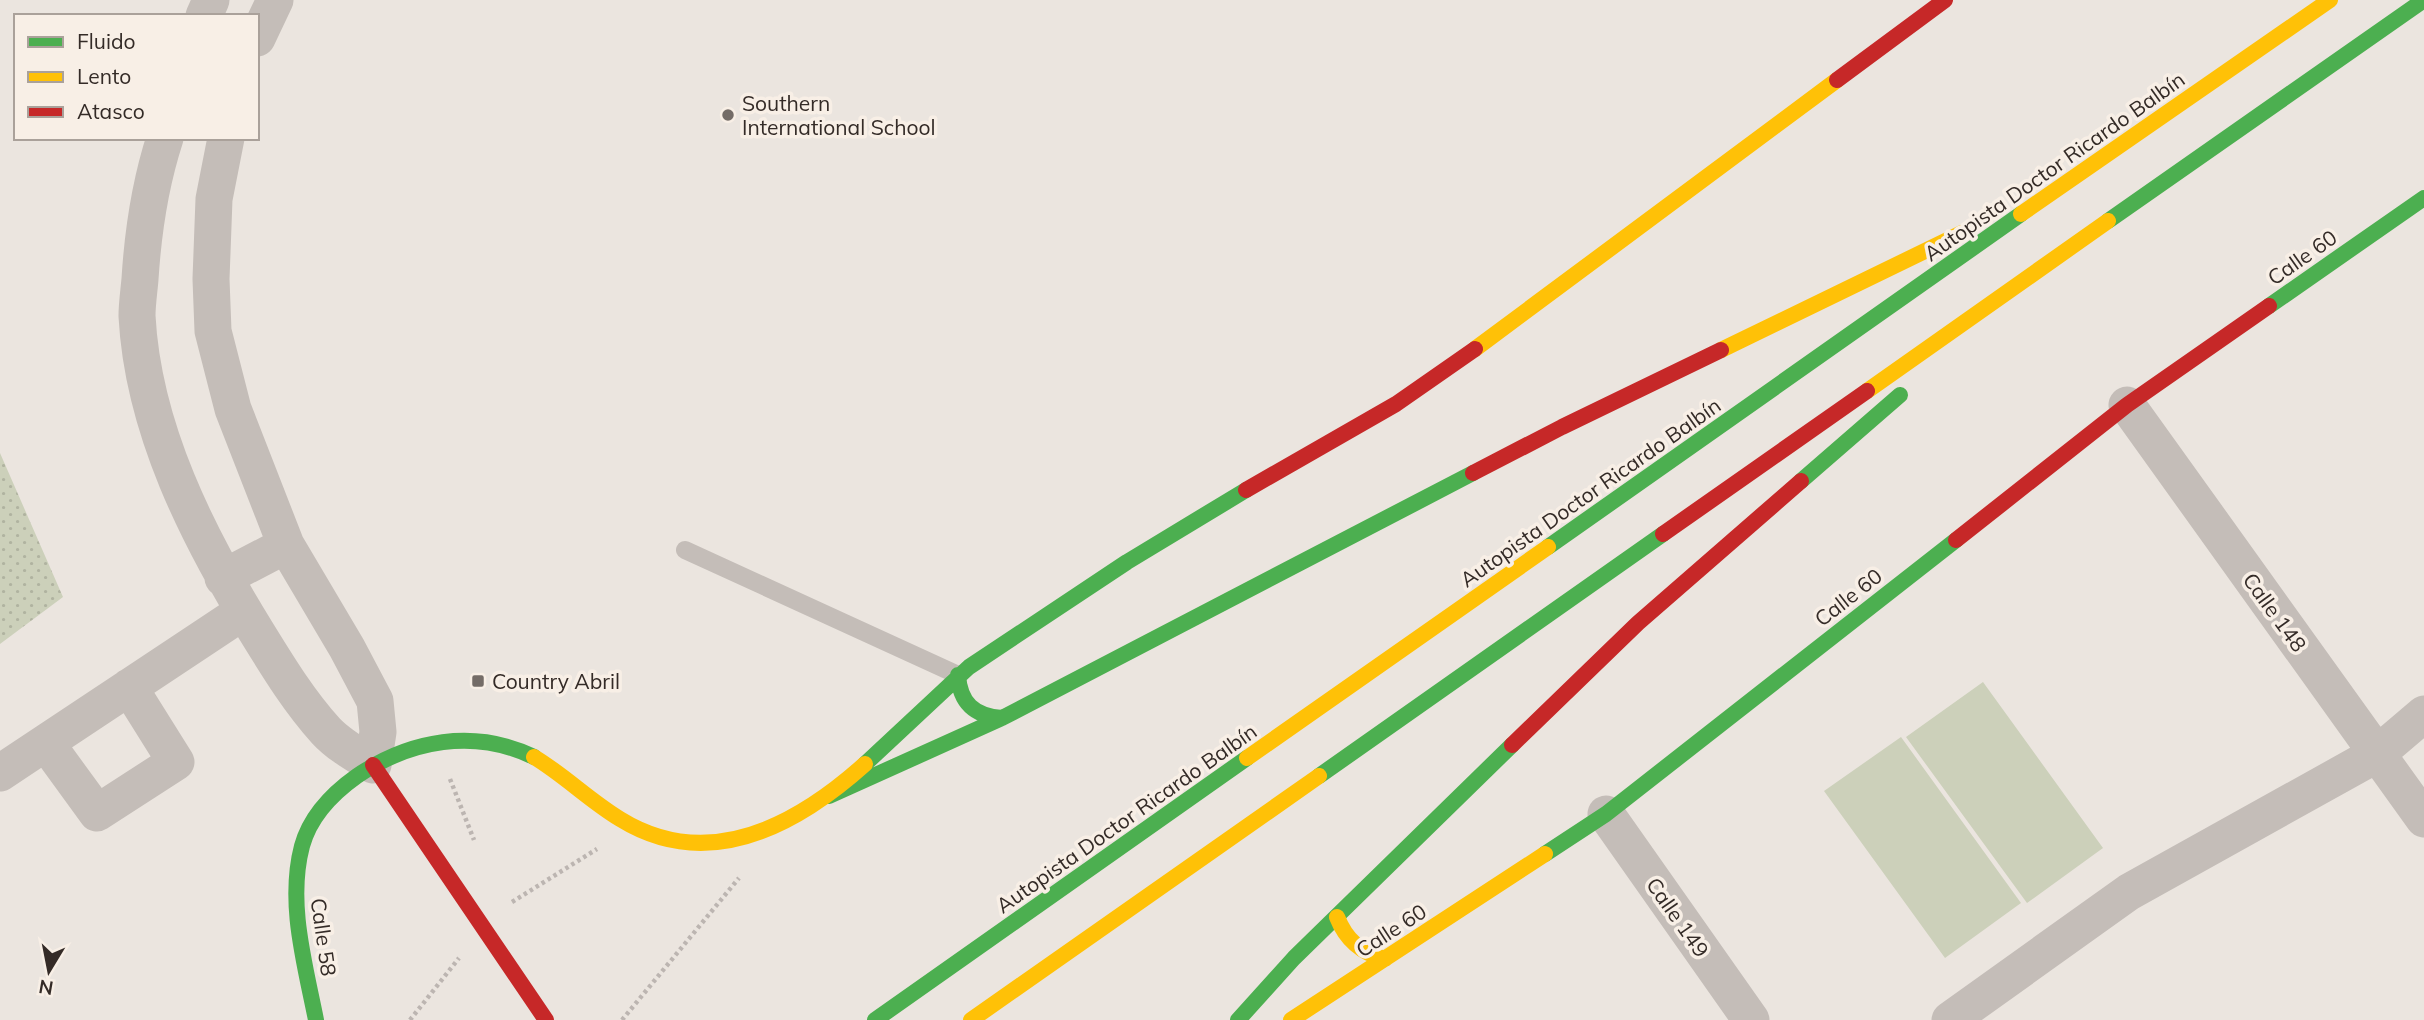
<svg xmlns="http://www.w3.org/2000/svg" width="2424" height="1020" font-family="Mulish,sans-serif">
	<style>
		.grass { fill: url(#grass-dots) }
		.pitch { fill: #ccd0ba }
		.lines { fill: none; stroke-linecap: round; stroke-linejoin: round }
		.path { stroke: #bcb5b1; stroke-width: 4.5; stroke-dasharray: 3.5 3.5; stroke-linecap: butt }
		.lane { stroke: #c4bdb8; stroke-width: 18 }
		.street { stroke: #c4bdb8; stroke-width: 37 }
		.fast { stroke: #4caf50; stroke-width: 16 }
		.slow { stroke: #ffc107; stroke-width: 16 }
		.jam { stroke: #c62828; stroke-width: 16 }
		.poi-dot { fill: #746c67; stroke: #f8efe6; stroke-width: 2.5 }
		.labels { text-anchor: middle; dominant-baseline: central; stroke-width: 7; stroke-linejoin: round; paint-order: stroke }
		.poi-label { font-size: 21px; fill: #342b27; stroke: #f8efe6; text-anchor: start }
		.street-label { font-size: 21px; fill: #342b27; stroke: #f8efe6 }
	</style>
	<defs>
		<pattern id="grass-dots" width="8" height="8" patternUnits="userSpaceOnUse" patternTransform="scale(1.75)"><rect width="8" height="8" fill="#ccd0ba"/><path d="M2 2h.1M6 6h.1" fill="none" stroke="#b0b3a0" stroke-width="1.8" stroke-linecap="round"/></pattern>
	</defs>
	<rect width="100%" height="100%" fill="#ebe5df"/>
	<!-- grass -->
	<path class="grass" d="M 0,453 L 63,597 L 0,644 Z"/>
	<!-- pitch -->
	<path class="pitch" d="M 1983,682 L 2103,848 L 2027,903 L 1906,737 Z
		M 1901,737 L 2021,903 L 1945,958 L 1824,791 Z"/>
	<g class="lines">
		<!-- path -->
		<path class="path" d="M 450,779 L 474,840
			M 512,902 L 597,849
			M 410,1020 L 459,958
			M 622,1020 L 739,878"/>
		<!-- lane -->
		<path class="lane" d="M 685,550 L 958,675"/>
		<!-- street -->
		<path class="street" d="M 204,16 L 211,0
			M 257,38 L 275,0
			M 165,138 C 150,184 143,231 140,279 C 139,291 137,304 137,316 C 143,429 198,537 256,631 C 277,665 298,700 326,731 C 339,745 357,755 373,765 L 378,732 L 375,701 L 347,648 L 286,545 L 233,409 L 213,331 L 211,279 L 214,199 L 226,138
			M 2127,405 L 2424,819
			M 223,578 L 286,545
			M 46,743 L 97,813 L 176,762 L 129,687
			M 0,773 L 244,611
			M 1606,814 L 1751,1020
			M 1950,1020 L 2129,892 L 2377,754 L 2424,714"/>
		<!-- fast -->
		<path class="fast" d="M 2108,221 L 2424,0
			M 2269,306 L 2424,198
			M 1801,481 L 1900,395
			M 1548,547 L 2021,214
			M 958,675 C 960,703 974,716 1002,718
			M 865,764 L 969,667 L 1127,562 L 1246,490
			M 1319,776 L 1663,534
			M 829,796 L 1002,718 L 1473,473
			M 1545,854 L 1606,814 L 1956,540
			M 316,1020 C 305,964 287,903 302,846 C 310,817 333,793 357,776 C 410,740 474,728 534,757
			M 875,1020 L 1247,758
			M 1238,1020 L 1294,958 L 1512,745"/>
		<!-- slow -->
		<path class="slow" d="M 2021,214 L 2330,0
			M 1475,349 L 1837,80
			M 1721,350 L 1962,233
			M 1867,391 L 2108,221
			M 534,757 C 564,775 590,801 620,819 C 709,874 797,825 865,764
			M 1247,758 L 1548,547
			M 1337,917 C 1346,940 1361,953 1385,959
			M 971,1020 L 1319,776
			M 1291,1020 L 1545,854"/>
		<!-- jam -->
		<path class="jam" d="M 1837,80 L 1945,0
			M 1473,473 L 1562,427 L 1721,350
			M 1246,490 L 1396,404 L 1475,349
			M 1663,534 L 1867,391
			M 1956,540 L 2127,405 L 2269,306
			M 1512,745 L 1638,623 L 1801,481
			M 373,765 L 546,1020"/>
	</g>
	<!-- markers -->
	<g class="poi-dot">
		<circle cx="728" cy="115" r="7"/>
		<rect x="471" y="674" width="14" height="14" rx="3.5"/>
	</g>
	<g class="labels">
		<!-- poi labels -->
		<g class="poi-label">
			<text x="742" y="103">Southern<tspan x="742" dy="24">International School</tspan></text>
			<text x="492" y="681">Country Abril</text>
		</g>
		<!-- street labels -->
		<g class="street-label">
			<text transform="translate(2054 166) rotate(-35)">Autopista Doctor Ricardo Balbín</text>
			<text transform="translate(2302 257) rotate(-35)">Calle 60</text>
			<text transform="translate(1590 492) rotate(-35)">Autopista Doctor Ricardo Balbín</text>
			<text transform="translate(1848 597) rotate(-38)">Calle 60</text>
			<text transform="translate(2275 612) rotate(54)">Calle 148</text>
			<text transform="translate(1126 818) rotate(-35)">Autopista Doctor Ricardo Balbín</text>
			<text transform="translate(1678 917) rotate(55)">Calle 149</text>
			<text transform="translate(1391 930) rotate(-33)">Calle 60</text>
			<text transform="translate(324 937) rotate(82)">Calle 58</text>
		</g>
	</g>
	<!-- legend -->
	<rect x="14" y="14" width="245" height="126" fill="#f8efe6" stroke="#aaa19a" stroke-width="2"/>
	<rect x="28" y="37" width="35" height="10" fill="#4caf50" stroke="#aaa19a" stroke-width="2"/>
	<text x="77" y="49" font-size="21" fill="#342b27">Fluido</text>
	<rect x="28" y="72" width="35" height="10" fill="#ffc107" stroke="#aaa19a" stroke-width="2"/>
	<text x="77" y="84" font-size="21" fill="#342b27">Lento</text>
	<rect x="28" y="107" width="35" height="10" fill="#c62828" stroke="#aaa19a" stroke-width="2"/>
	<text x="77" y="119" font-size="21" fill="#342b27">Atasco</text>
	<!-- north arrow -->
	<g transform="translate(49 971) rotate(190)" stroke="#f8efe6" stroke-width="5" paint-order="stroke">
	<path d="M0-5L12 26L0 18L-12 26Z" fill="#342b27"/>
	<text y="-10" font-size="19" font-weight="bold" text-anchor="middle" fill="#342b27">N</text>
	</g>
</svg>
